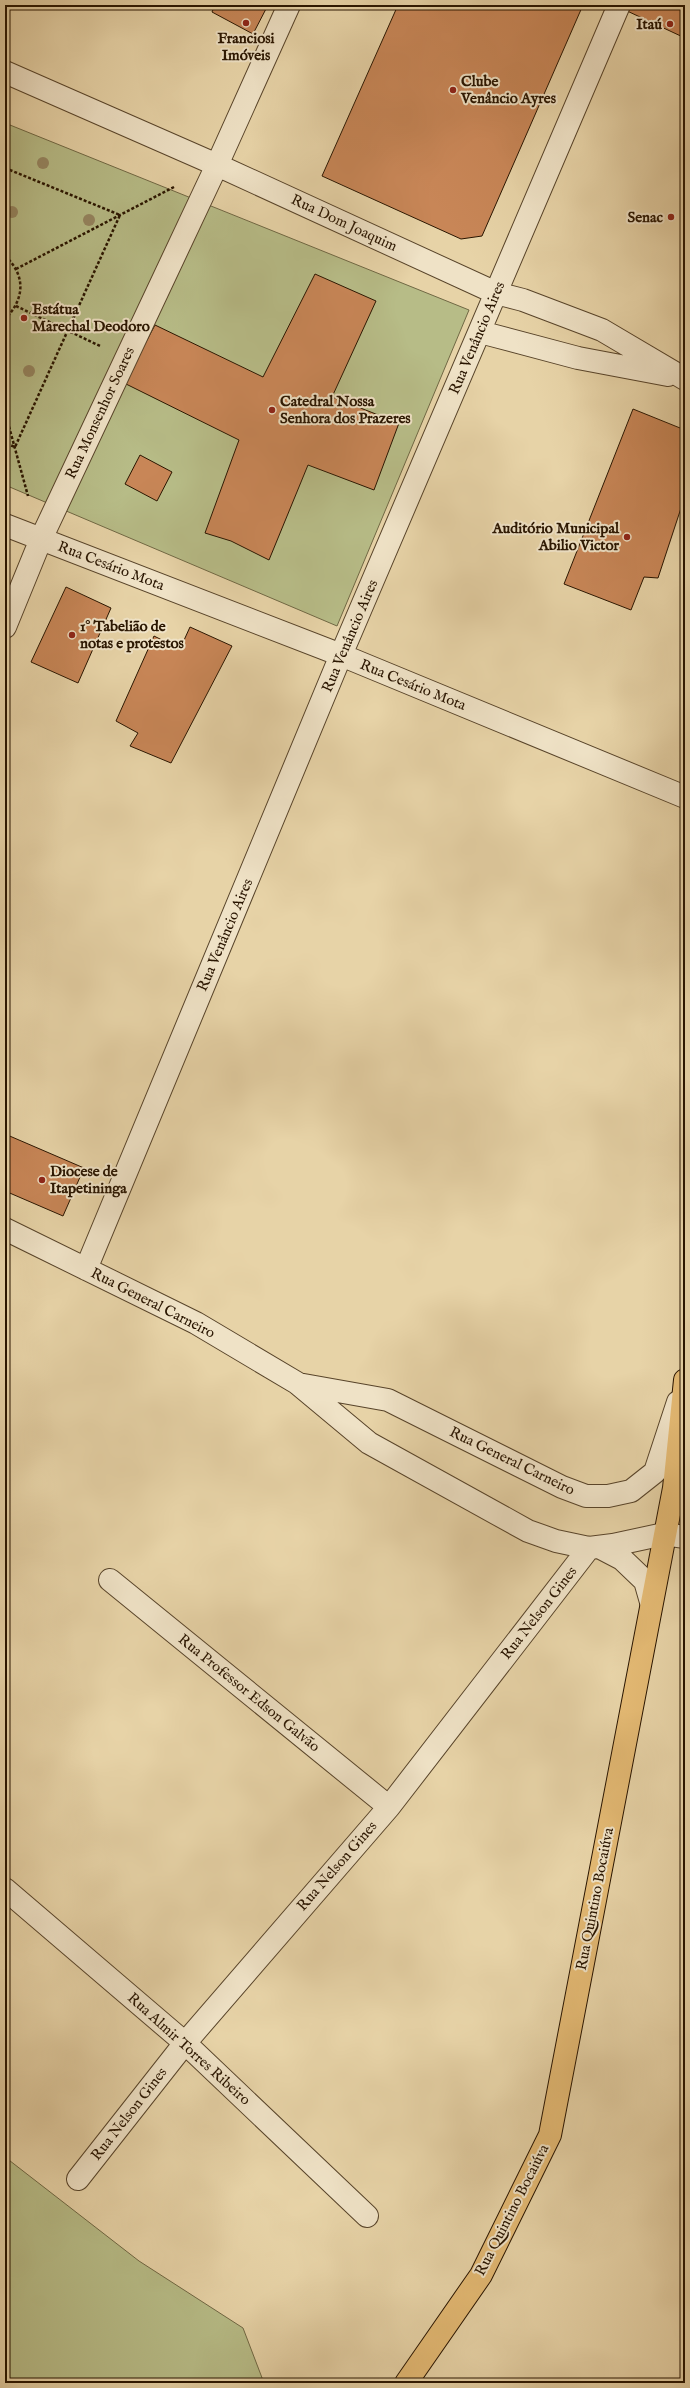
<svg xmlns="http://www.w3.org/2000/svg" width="690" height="2388" font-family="'IM FELL English',serif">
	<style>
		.green { fill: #b7bc87; stroke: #706844 }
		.building { fill: #c88657; stroke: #291500 }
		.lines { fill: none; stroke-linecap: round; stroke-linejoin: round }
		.street-casing { stroke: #58442a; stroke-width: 24 }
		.primary-casing { stroke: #291500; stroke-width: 24 }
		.path { stroke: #291500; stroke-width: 2.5; stroke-dasharray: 3 2; stroke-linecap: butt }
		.street { stroke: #efe2c6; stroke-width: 22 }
		.primary { stroke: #e4ba74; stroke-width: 22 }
		.tree { fill: #968661 }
		.poi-dot { fill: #8f2418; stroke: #efe2c6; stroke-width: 1.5 }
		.labels { text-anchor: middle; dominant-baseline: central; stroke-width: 4; stroke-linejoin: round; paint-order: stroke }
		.poi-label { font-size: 15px; font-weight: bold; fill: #291500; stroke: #efe2c6; text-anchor: start }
		.street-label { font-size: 15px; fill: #291500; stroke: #efe2c6 }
	</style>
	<rect width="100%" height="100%" fill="#e7d3a7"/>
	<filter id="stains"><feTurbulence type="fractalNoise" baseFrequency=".005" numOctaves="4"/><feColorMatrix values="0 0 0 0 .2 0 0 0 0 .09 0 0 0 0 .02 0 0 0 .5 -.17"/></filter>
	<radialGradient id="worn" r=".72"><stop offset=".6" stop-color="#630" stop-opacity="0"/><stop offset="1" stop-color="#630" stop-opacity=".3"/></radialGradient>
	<!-- green -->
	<path class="green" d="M 5,123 L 469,310 L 337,626 L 5,485 Z
		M 5,2157 L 139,2261 L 243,2328 L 264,2383 L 5,2383 Z"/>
	<!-- building -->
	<path class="building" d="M 215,5 L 268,5 L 253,34 L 212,12 Z
		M 398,5 L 583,5 L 482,236 L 461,239 L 322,176 Z
		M 627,5 L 685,5 L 685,38 L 625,10 Z
		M 315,274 L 376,301 L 332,397 L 399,423 L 374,490 L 308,465 L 269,560 L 231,541 L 205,533 L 239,440 L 124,383 L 155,325 L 263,377 Z
		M 633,409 L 685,430 L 685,496 L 658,578 L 644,577 L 631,610 L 564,584 Z
		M 140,455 L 172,472 L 157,501 L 125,484 Z
		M 66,587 L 111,608 L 78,683 L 31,662 Z
		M 190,627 L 232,646 L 171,763 L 130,746 L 138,733 L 116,721 L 154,636 L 180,649 Z
		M 5,1134 L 84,1168 L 63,1216 L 5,1191 Z"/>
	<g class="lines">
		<defs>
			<path id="street" d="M 5,72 L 217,165 L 496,293 L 523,300 L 602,330 L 685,379
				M 480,332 L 578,358 L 668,375
				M 5,525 L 341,655 L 685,797
				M 5,627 L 41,539 L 217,165 L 289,5
				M 5,1229 L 196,1323 L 297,1383 L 369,1443 L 528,1531 L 556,1541 L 589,1548 L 613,1545 L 664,1534 L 685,1537
				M 86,1269 L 341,655 L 619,5
				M 298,1384 L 388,1400 L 562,1487 L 586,1496 L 608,1496 L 631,1491 L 655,1472 L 678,1402
				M 599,1547 L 622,1559 L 645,1581 L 651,1602
				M 110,1580 L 389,1807
				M 5,1889 L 185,2043 L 367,2216
				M 78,2179 L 185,2043 L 389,1807 L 589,1548"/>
			<path id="primary" d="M 406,2383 L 481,2275 L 550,2135 L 674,1488 L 685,1380"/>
		</defs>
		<!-- street casing -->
		<use href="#street" class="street-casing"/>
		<!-- primary casing -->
		<use href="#primary" class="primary-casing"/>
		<!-- path -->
		<path class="path" d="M 5,168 L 120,215 L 15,447 L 5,443
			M 5,256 C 26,275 25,299 5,319
			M 16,269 L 174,187
			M 16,306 L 100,346
			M 5,412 L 28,496"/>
		<!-- street -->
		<use href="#street" class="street"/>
		<!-- primary -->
		<use href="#primary" class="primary"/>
	</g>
	<!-- trees -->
	<g class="tree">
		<circle cx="43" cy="163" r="6"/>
		<circle cx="12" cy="212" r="6"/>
		<circle cx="89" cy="220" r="6"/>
		<circle cx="29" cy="371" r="6"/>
	</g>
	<!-- markers -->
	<g class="poi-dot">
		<circle cx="246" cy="23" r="4"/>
		<circle cx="670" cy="24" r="4"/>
		<circle cx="453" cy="90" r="4"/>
		<circle cx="671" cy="217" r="4"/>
		<circle cx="24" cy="318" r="4"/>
		<circle cx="272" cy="410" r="4"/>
		<circle cx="627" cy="537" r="4"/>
		<circle cx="72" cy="635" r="4"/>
		<circle cx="42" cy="1180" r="4"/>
	</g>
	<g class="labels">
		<!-- poi labels -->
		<g class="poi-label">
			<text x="662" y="24" text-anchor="end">Itaú</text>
			<text x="246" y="38" text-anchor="middle">Franciosi<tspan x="246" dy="17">Imóveis</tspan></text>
			<text x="461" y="81">Clube<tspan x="461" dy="17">Venâncio Ayres</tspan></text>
			<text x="663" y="217" text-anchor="end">Senac</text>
			<text x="32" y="309">Estátua<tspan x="32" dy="17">Marechal Deodoro</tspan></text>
			<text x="280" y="401">Catedral Nossa<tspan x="280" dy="17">Senhora dos Prazeres</tspan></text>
			<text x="619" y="528" text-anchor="end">Auditório Municipal<tspan x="619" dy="17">Abilio Victor</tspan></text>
			<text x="80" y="626">1° Tabelião de<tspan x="80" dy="17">notas e protestos</tspan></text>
			<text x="50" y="1171">Diocese de<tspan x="50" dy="17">Itapetininga</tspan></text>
		</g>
		<!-- street labels -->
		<g class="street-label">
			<text transform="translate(344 223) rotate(25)">Rua Dom Joaquim</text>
			<text transform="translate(477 338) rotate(-67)">Rua Venâncio Aires</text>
			<text transform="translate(100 413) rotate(-65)">Rua Monsenhor Soares</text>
			<text transform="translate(111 566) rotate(21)">Rua Cesário Mota</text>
			<text transform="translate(350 636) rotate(-67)">Rua Venâncio Aires</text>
			<text transform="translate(413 685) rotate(22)">Rua Cesário Mota</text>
			<text transform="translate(225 935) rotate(-67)">Rua Venâncio Aires</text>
			<text transform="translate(153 1303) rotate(27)">Rua General Carneiro</text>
			<text transform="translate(512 1461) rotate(26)">Rua General Carneiro</text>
			<text transform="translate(539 1613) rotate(-52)">Rua Nelson Gines</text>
			<text transform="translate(249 1693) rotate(39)">Rua Professor Edson Galvão</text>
			<text transform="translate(337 1866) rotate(-49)">Rua Nelson Gines</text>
			<text transform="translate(595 1899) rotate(-79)">Rua Quintino Bocaiúva</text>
			<text transform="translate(189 2049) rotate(42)">Rua Almir Torres Ribeiro</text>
			<text transform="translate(129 2114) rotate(-52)">Rua Nelson Gines</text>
			<text transform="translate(512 2210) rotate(-63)">Rua Quintino Bocaiúva</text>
		</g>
	</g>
	<!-- margin -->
	<rect width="690" height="2388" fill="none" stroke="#e7d3a7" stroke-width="20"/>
	<rect x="6" y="6" width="678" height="2376" fill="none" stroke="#291500" stroke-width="2"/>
	<rect x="10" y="10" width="670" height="2368" fill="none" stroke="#291500"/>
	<rect width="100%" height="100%" filter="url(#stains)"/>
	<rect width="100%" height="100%" fill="url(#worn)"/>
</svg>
